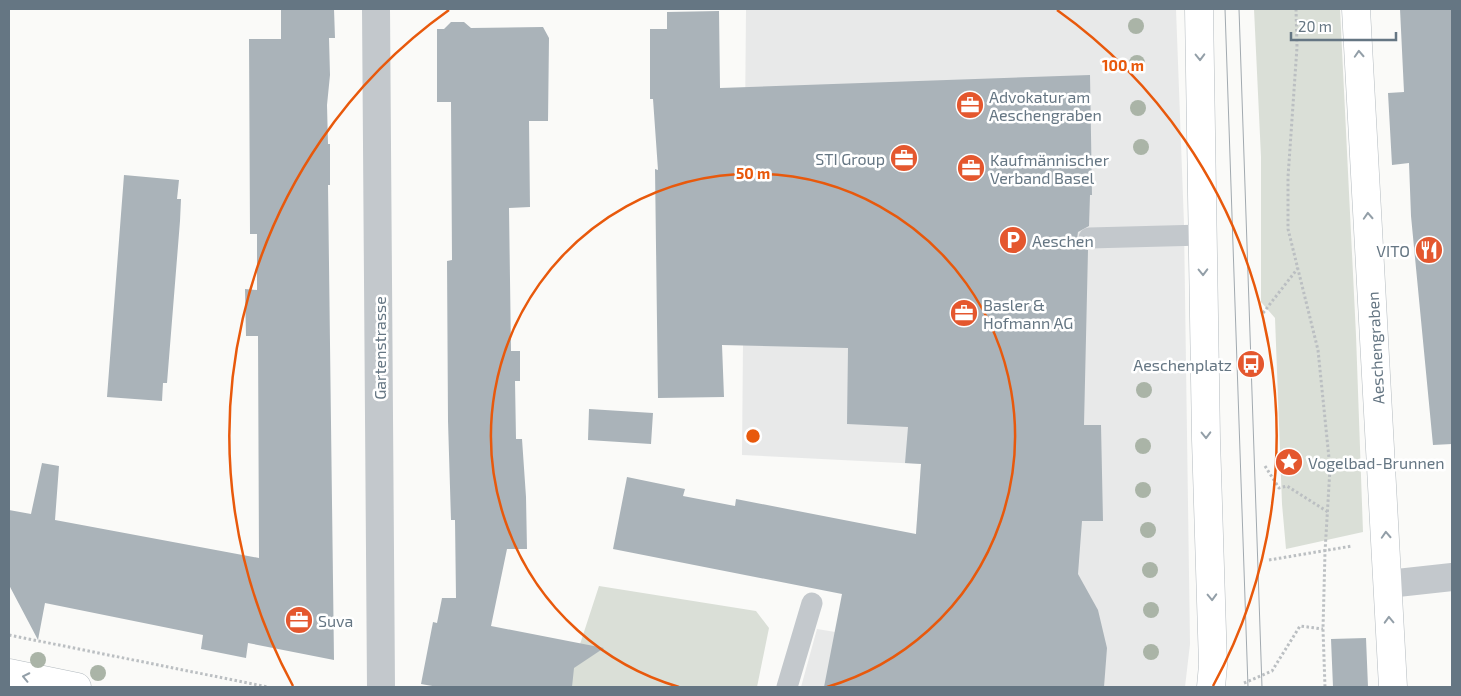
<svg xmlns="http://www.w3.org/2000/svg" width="1461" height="696" font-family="'Exo 2',sans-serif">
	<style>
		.built { fill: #e8e9e9 }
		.green { fill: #dadfd7 }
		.building { fill: #aab3b9 }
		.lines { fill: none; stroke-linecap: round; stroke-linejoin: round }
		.secondary-casing { stroke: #b3babf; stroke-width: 29 }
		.path { stroke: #bbbfc2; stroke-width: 3; stroke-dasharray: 2.5 2.5; stroke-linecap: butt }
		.lane { stroke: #c3c8cc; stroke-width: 21 }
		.street { stroke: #c3c8cc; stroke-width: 28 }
		.secondary { stroke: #fff; stroke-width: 28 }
		.tram { stroke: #a2aab0; stroke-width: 1 }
		.tree { fill: #aab4a7 }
		.oneway { stroke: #939fa8 }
		.ring { fill: none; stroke: #e8590c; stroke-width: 2.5 }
		.labels { text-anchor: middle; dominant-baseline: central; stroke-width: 5; stroke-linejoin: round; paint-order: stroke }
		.poi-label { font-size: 16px; fill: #657683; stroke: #fff; text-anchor: start }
		.street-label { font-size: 16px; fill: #657683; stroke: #fff }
		.centre { fill: #e8590c; stroke: #fff; stroke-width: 2.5 }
		.ring-label { font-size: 15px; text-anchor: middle; font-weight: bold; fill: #e8590c; stroke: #fff; stroke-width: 5; stroke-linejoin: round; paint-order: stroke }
	</style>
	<rect width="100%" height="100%" fill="#fafaf8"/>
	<!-- built -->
	<path class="built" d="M 746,9 L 1176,9 L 1184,224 L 1190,644 L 1185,687 L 801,687 L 817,629 L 908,644 L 921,464 L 742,455 Z"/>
	<!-- green -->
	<path class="green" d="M 1254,9 L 1340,9 L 1356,335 L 1363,532 L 1286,549 L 1282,504 L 1275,318 L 1261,302 L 1261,157 Z
		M 599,586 L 756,611 L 769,628 L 757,687 L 566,687 Z"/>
	<!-- building -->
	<path class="building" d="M 281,9 L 334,9 L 335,38 L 329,38 L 330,75 L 327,105 L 328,144 L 330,144 L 330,185 L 328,185 L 334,660 L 248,643 L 246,658 L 201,649 L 203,635 L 45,603 L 38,640 L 9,585 L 9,510 L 31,514 L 42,463 L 59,466 L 55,520 L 259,558 L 258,336 L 246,336 L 245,289 L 257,290 L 257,234 L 250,234 L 249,39 L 281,39 Z
		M 1400,9 L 1452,9 L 1452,444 L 1433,445 L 1411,216 L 1409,163 L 1392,165 L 1388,93 L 1404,92 Z
		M 719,11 L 720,88 L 1090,75 L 1092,195 L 1090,195 L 1089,226 L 1078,232 L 1077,239 L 1079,245 L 1088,250 L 1084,425 L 1101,425 L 1103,521 L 1082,521 L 1078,574 L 1098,610 L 1107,648 L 1104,687 L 824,687 L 842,594 L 613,549 L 627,477 L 685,489 L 683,496 L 735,506 L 736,499 L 916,534 L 921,464 L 905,463 L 908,427 L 847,424 L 848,348 L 722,345 L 724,397 L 658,398 L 655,169 L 658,170 L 653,99 L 650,99 L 650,29 L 667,29 L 667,12 Z
		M 451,22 L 464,22 L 471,28 L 543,27 L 549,38 L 548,121 L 529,121 L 530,207 L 509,208 L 511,351 L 520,351 L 520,381 L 515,381 L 516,439 L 522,439 L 526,497 L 527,549 L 507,549 L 491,626 L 604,648 L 574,668 L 572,687 L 438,687 L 421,684 L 433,622 L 437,623 L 442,598 L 456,598 L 455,520 L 451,520 L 448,421 L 447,261 L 452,260 L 451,102 L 437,102 L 437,29 L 444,29 Z
		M 124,175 L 179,180 L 177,199 L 181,199 L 180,221 L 167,383 L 163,383 L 162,401 L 107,397 Z
		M 589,409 L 653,413 L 651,444 L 588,440 Z
		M 1366,638 L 1368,687 L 1333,687 L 1331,639 Z"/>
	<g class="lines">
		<defs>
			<path id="secondary" d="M 1199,9 L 1206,439 L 1213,665 L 1211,687
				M 1356,9 L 1393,687
				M 9,673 L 77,687"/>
		</defs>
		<!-- secondary casing -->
		<use href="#secondary" class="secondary-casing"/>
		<!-- path -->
		<path class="path" d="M 1296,9 L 1297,47 L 1288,177 L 1288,229 L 1318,350 L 1330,468 L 1325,552 L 1323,629 L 1325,687
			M 1263,313 L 1298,268
			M 1265,466 L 1279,488 L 1287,486 L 1328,512
			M 1269,560 L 1352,546
			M 9,635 L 268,687
			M 1244,683 L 1272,671 L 1300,626 L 1323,629"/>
		<!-- lane -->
		<path class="lane" d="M 1089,238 L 1203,235
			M 787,687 L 812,603"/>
		<!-- street -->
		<path class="street" d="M 376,9 L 381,687
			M 1388,584 L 1452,577"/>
		<!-- secondary -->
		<use href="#secondary" class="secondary"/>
		<!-- tram -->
		<path class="tram" d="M 1225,9 L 1248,687
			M 1239,9 L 1262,687"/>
	</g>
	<!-- trees -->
	<g class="tree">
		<circle cx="1136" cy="26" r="8"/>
		<circle cx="1137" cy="63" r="8"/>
		<circle cx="1138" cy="108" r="8"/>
		<circle cx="1141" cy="147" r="8"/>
		<circle cx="1144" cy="390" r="8"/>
		<circle cx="1143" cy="446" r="8"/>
		<circle cx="1143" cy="490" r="8"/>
		<circle cx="1148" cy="530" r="8"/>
		<circle cx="1150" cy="570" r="8"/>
		<circle cx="1151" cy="610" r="8"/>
		<circle cx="1151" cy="652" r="8"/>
		<circle cx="38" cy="660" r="8"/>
		<circle cx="98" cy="673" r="8"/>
	</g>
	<!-- one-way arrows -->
	<defs><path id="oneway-chevron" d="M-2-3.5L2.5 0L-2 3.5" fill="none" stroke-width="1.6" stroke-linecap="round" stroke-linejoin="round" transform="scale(1.25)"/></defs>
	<g class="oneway">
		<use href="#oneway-chevron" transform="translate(1359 54) rotate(-93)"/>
		<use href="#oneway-chevron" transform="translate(1200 57) rotate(89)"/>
		<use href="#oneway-chevron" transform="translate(1368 216) rotate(-93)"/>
		<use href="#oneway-chevron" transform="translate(1203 272) rotate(89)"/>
		<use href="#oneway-chevron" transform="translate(1206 435) rotate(89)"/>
		<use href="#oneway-chevron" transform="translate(1386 535) rotate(-93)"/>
		<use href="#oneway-chevron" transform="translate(1212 597) rotate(88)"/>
		<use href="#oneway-chevron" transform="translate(1389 620) rotate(-92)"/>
		<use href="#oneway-chevron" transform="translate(26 677) rotate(-168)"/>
	</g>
	<!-- distance rings -->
	<g class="ring">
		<path d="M679 687A262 262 0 1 1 827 687"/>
		<path d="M293 686A523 523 0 0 1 449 10M1057 10A523 523 0 0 1 1213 686"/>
	</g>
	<!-- icons -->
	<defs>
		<symbol id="office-disc" viewBox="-11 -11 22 22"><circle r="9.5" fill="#e4572e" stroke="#fff"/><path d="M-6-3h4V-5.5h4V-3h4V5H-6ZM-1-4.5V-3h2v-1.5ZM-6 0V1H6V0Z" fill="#fff"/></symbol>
		<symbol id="parking-disc" viewBox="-11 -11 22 22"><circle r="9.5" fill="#e4572e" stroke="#fff"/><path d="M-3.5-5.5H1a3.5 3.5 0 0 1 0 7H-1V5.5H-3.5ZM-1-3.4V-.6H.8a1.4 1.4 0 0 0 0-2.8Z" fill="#fff"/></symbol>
		<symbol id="restaurant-disc" viewBox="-11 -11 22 22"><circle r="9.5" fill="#e4572e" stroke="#fff"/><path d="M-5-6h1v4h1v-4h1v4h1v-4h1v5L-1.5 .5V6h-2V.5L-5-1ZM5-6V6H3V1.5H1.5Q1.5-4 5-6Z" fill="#fff"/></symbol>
		<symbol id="bus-disc" viewBox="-11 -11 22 22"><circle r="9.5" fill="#e4572e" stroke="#fff"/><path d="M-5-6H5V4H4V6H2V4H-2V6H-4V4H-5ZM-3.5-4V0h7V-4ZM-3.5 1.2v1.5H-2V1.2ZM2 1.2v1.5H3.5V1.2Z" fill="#fff"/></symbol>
		<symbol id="sight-disc" viewBox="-11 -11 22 22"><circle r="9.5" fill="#e4572e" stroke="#fff"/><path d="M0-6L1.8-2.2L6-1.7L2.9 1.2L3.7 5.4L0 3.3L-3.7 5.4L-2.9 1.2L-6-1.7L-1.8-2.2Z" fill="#fff"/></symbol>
	</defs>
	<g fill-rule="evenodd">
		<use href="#office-disc" x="954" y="89" width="32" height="32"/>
		<use href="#office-disc" x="888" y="142" width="32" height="32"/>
		<use href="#office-disc" x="955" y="152" width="32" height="32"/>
		<use href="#parking-disc" x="997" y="224" width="32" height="32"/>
		<use href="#restaurant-disc" x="1413" y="234" width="32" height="32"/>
		<use href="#office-disc" x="948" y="297" width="32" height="32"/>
		<use href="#bus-disc" x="1235" y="348" width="32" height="32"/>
		<use href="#sight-disc" x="1273" y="446" width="32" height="32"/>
		<use href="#office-disc" x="283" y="604" width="32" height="32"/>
	</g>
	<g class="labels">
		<!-- poi labels -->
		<g class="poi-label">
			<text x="989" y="96">Advokatur am<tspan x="989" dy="18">Aeschengraben</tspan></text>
			<text x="885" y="158" text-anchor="end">STI Group</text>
			<text x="990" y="159">Kaufmännischer<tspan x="990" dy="18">Verband Basel</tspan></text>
			<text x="1032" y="240">Aeschen</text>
			<text x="1410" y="250" text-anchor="end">VITO</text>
			<text x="983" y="304">Basler &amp;<tspan x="983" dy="18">Hofmann AG</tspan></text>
			<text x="1232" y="364" text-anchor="end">Aeschenplatz</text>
			<text x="1308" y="462">Vogelbad-Brunnen</text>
			<text x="318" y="620">Suva</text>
		</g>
		<!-- street labels -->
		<g class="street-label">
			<text transform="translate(379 348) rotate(-90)">Gartenstrasse</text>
			<text transform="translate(1375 348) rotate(-93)">Aeschengraben</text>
		</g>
	</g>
	<circle cx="753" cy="436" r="8" class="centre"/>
	<g class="ring-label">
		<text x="1123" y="71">100 m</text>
		<text x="753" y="179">50 m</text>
	</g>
	<!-- border -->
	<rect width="1461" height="696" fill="none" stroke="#657683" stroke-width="20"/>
	<!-- scale -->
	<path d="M1291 32v8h105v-8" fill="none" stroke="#657683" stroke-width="2.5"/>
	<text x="1298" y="32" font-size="15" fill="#657683" stroke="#ffffff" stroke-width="4" paint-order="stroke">20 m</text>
</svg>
